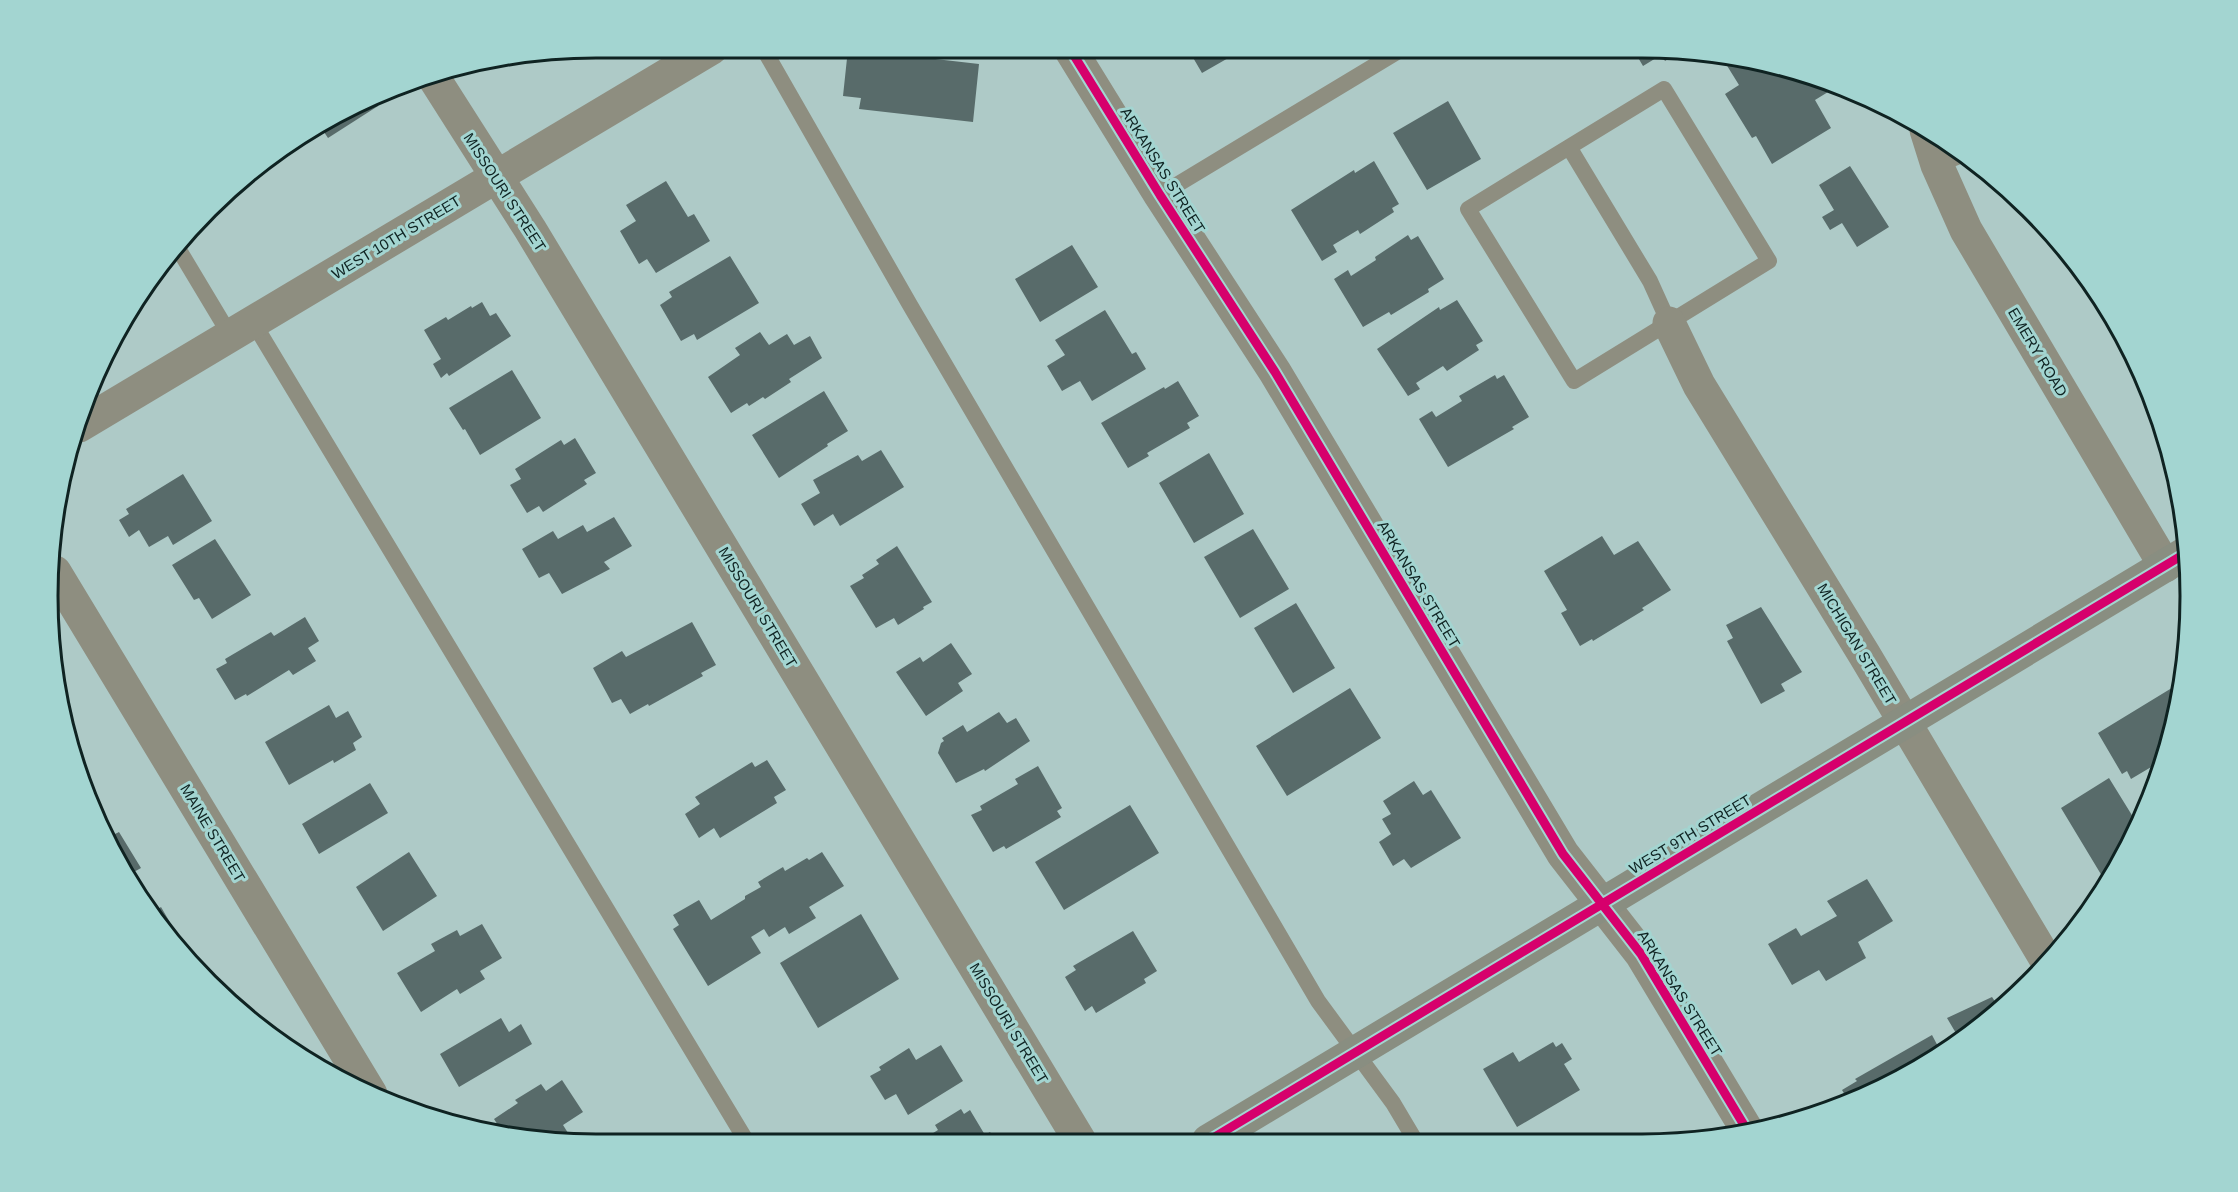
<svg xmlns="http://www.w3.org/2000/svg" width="2238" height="1192" font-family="Arial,sans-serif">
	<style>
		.building { fill: #586b6a }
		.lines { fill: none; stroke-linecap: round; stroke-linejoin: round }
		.service { stroke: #8e8e80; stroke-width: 16 }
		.minor { stroke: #8e8e80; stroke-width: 33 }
		.tertiary { stroke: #8e8e80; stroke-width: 33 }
		.secondary { stroke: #898e81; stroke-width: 33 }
		.cycleway-casing { stroke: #a3d5d1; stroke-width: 13 }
		.cycleway { stroke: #d6006c; stroke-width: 9 }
		.labels { text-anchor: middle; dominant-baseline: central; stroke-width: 6; stroke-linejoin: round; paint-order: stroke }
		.street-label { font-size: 15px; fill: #0f2322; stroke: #a3d5d1 }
		.rim { fill: none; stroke: #0f2322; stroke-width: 3 }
	</style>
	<rect width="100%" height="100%" fill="#aecac7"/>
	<!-- building -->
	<path class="building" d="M 848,49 L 979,64 L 973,122 L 859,109 L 861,98 L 843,96 Z
		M 1188,49 L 1244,49 L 1202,73 Z
		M 1633,49 L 1677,49 L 1683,50 L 1665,61 L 1661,55 L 1643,66 Z
		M 1721,56 L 1784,67 L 1821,81 L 1828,92 L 1815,100 L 1831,128 L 1772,164 L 1756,136 L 1752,138 L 1725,94 L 1739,85 Z
		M 375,101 L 378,106 L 328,138 L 322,129 Z
		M 1448,101 L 1481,159 L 1427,190 L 1393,133 Z
		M 1374,161 L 1399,204 L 1392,208 L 1394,212 L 1360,234 L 1358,230 L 1333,245 L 1337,252 L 1322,261 L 1291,210 L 1354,170 L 1355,173 Z
		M 1850,166 L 1889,227 L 1857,247 L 1842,223 L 1830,230 L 1822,217 L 1834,210 L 1819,185 Z
		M 666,181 L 688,217 L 694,214 L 710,241 L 656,273 L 647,259 L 639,264 L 620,231 L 636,221 L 626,205 Z
		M 1408,235 L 1411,240 L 1418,236 L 1444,279 L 1428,289 L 1429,292 L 1391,315 L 1389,312 L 1363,327 L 1334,279 L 1348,270 L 1351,276 L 1376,260 L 1375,257 Z
		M 1072,245 L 1098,287 L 1040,322 L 1015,279 Z
		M 730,256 L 759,303 L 697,340 L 694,334 L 681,341 L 660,305 L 672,297 L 669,292 Z
		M 1457,300 L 1483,341 L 1476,345 L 1479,350 L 1447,371 L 1443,366 L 1416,383 L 1420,389 L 1408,396 L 1377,349 L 1439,307 L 1440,310 Z
		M 482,302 L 490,316 L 496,313 L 511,336 L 449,376 L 447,373 L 441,378 L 433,364 L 441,359 L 424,330 L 446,317 L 448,320 L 471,306 L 472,308 Z
		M 1105,310 L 1132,354 L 1136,352 L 1146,369 L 1092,401 L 1080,381 L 1062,391 L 1047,366 L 1065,355 L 1055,340 Z
		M 760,332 L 769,345 L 787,334 L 794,345 L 810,336 L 822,358 L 789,379 L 791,382 L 765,399 L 763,397 L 749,406 L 747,403 L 731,413 L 708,377 L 740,355 L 735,348 Z
		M 512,370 L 541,418 L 480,455 L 465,429 L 463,430 L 449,408 Z
		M 1495,375 L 1497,379 L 1504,375 L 1529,417 L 1512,427 L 1514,429 L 1448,467 L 1419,419 L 1432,411 L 1436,417 L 1462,401 L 1459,396 Z
		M 1178,381 L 1199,416 L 1187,423 L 1190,428 L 1147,453 L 1149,456 L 1128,468 L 1101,423 L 1164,387 L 1165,389 Z
		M 824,391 L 848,431 L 827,444 L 828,446 L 779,478 L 752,435 Z
		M 575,438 L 596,473 L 584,480 L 587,484 L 543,512 L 539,506 L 527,513 L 510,485 L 521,479 L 515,469 L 561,440 L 564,445 Z
		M 881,450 L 904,487 L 840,526 L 833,514 L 814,526 L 801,504 L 820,493 L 813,480 L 858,455 L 862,461 Z
		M 1209,453 L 1244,514 L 1194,543 L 1159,483 Z
		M 183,474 L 212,521 L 173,545 L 168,536 L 149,547 L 139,530 L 129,537 L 119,520 L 129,514 L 126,509 Z
		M 614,517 L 632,546 L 604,562 L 610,569 L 562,594 L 549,573 L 539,578 L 522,549 L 553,531 L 558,539 L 583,525 L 587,532 Z
		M 1253,529 L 1289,589 L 1240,618 L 1204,557 Z
		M 1602,536 L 1614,555 L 1638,541 L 1671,590 L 1642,608 L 1644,610 L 1593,641 L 1592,639 L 1580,646 L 1561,613 L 1567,610 L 1544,571 Z
		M 215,539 L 251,595 L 212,619 L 199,598 L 194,600 L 172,565 Z
		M 897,546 L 932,602 L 923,607 L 924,609 L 898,625 L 894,618 L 876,628 L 850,586 L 864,578 L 862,575 L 879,564 L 876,560 Z
		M 1296,603 L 1335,668 L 1293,693 L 1254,628 Z
		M 1761,607 L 1802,672 L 1781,684 L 1785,691 L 1761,704 L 1727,641 L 1733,638 L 1726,625 Z
		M 305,617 L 319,641 L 308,648 L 316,661 L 293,675 L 289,670 L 247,696 L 246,694 L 235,700 L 216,669 L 227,663 L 225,659 L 271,632 L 274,636 Z
		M 692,622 L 716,665 L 701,673 L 703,676 L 649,706 L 648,704 L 630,714 L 621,699 L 612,703 L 593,668 L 622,651 L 626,657 Z
		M 951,643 L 972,674 L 958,683 L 963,691 L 926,716 L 896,672 L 920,657 L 923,662 Z
		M 2180,683 L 2171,738 L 2163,760 L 2131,779 L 2127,771 L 2122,774 L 2098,733 Z
		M 1350,688 L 1381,738 L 1287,796 L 1256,746 Z
		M 329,705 L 336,718 L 348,711 L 362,737 L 353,743 L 356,750 L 334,763 L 333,760 L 289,785 L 265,742 Z
		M 999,712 L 1007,723 L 1016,718 L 1030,741 L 985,771 L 984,769 L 956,783 L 938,753 L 941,743 L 944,741 L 942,738 L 963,725 L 967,732 Z
		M 767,760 L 786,790 L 774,797 L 777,803 L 720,838 L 714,828 L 699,838 L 685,814 L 700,804 L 695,797 L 752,762 L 755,767 Z
		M 1038,766 L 1062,808 L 1057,811 L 1061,817 L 1006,849 L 1004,846 L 993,852 L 971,815 L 982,810 L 980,806 L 1018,784 L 1015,779 Z
		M 81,769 L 96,792 L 88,797 Z
		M 2109,778 L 2138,825 L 2133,839 L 2105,881 L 2061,808 Z
		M 1414,781 L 1423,795 L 1431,790 L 1461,838 L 1411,868 L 1404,859 L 1393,866 L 1379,842 L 1391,834 L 1382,819 L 1391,814 L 1383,801 Z
		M 370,783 L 388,813 L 319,854 L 302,824 Z
		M 1130,805 L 1159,853 L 1064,910 L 1035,862 Z
		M 119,832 L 141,868 L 132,873 L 109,837 Z
		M 409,852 L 437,896 L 383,931 L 356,887 Z
		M 822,852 L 844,886 L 809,907 L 816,918 L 789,934 L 785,927 L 769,937 L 764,929 L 751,937 L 761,953 L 708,986 L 673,929 L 679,925 L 673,915 L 699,900 L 711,920 L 745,899 L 745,896 L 761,887 L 758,882 L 783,867 L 785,871 L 807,858 L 809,860 Z
		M 1867,879 L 1893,921 L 1858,942 L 1866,958 L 1826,981 L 1819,970 L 1792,985 L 1768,944 L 1796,928 L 1801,936 L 1837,916 L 1827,901 Z
		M 161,907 L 185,948 L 180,951 L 155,911 Z
		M 861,914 L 899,979 L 818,1028 L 780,963 Z
		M 482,924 L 502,958 L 480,971 L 485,979 L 460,994 L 457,989 L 421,1012 L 397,973 L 435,951 L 431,944 L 457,930 L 460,936 Z
		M 1133,931 L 1157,971 L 1144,979 L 1146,983 L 1096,1013 L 1092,1006 L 1085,1011 L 1065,977 L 1076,970 L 1073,966 Z
		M 1992,997 L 1998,1006 L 1960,1040 L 1947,1018 Z
		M 501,1018 L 509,1032 L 521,1024 L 532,1044 L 459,1087 L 440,1054 Z
		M 1932,1035 L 1942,1054 L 1850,1103 L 1842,1090 L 1857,1081 L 1855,1079 Z
		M 1553,1042 L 1556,1047 L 1562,1043 L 1572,1059 L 1564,1064 L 1580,1090 L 1517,1127 L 1483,1069 L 1513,1052 L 1519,1062 Z
		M 941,1045 L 963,1081 L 908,1115 L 896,1094 L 885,1100 L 870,1076 L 881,1070 L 879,1067 L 909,1048 L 916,1060 Z
		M 562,1080 L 583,1112 L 563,1125 L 568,1133 L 555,1142 L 503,1133 L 494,1119 L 518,1103 L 515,1100 L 541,1084 L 546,1091 Z
		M 961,1109 L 964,1114 L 970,1110 L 985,1135 L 990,1132 L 996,1141 L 927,1142 L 925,1138 L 938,1130 L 935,1125 Z"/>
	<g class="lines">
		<!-- service -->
		<path class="service" d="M 763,48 L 910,305 L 1318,1001 L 1393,1103 L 1415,1140
			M 1664,89 L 1769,261 L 1574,381 L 1468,209 Z
			M 1569,147 L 1650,281 L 1669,323
			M 1937,165 L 1964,154
			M 1160,195 L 1402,49
			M 179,250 L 230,335
			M 253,322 L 747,1142"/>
		<!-- minor -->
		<path class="minor" d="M 1070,49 L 1160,195 L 1275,372 L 1563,854 L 1641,954 L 1747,1130
			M 432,75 L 530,229 L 1080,1141
			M 1926,130 L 1937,165 L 1966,230 L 2165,566
			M 1669,323 L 1699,385 L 1864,654 L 2048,963
			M 79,426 L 712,48"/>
		<!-- tertiary -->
		<path class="tertiary" d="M 55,572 L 371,1094"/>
		<!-- secondary -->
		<path class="secondary" d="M 1208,1141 L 2186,553"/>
		<defs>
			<path id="cycleway" d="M 1070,49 L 1160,195 L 1275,372 L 1563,854 L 1641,954 L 1747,1130
				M 1208,1141 L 2186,553"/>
		</defs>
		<!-- cycleway casing -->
		<use href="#cycleway" class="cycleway-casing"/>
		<!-- cycleway -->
		<use href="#cycleway" class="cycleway"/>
	</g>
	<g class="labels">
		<!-- street labels -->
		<g class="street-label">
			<text transform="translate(1163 170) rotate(58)">ARKANSAS STREET</text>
			<text transform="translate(505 192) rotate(57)">MISSOURI STREET</text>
			<text transform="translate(396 237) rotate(-31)">WEST 10TH STREET</text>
			<text transform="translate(2038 352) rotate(59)">EMERY ROAD</text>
			<text transform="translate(1419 584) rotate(59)">ARKANSAS STREET</text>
			<text transform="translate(758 607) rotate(59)">MISSOURI STREET</text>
			<text transform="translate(1857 644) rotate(59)">MICHIGAN STREET</text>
			<text transform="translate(213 833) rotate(59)">MAINE STREET</text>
			<text transform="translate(1690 834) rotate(-31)">WEST 9TH STREET</text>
			<text transform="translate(1680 993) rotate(58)">ARKANSAS STREET</text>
			<text transform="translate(1009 1023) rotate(59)">MISSOURI STREET</text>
		</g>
	</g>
	<!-- crop -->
	<path d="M0 0H2238V1192H0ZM596 58H1642A538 538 0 0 1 2180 596V596A538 538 0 0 1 1642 1134H596A538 538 0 0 1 58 596V596A538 538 0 0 1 596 58Z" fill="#a3d5d1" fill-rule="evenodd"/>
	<path class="rim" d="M596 58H1642A538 538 0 0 1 2180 596V596A538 538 0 0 1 1642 1134H596A538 538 0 0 1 58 596V596A538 538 0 0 1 596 58Z"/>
</svg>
